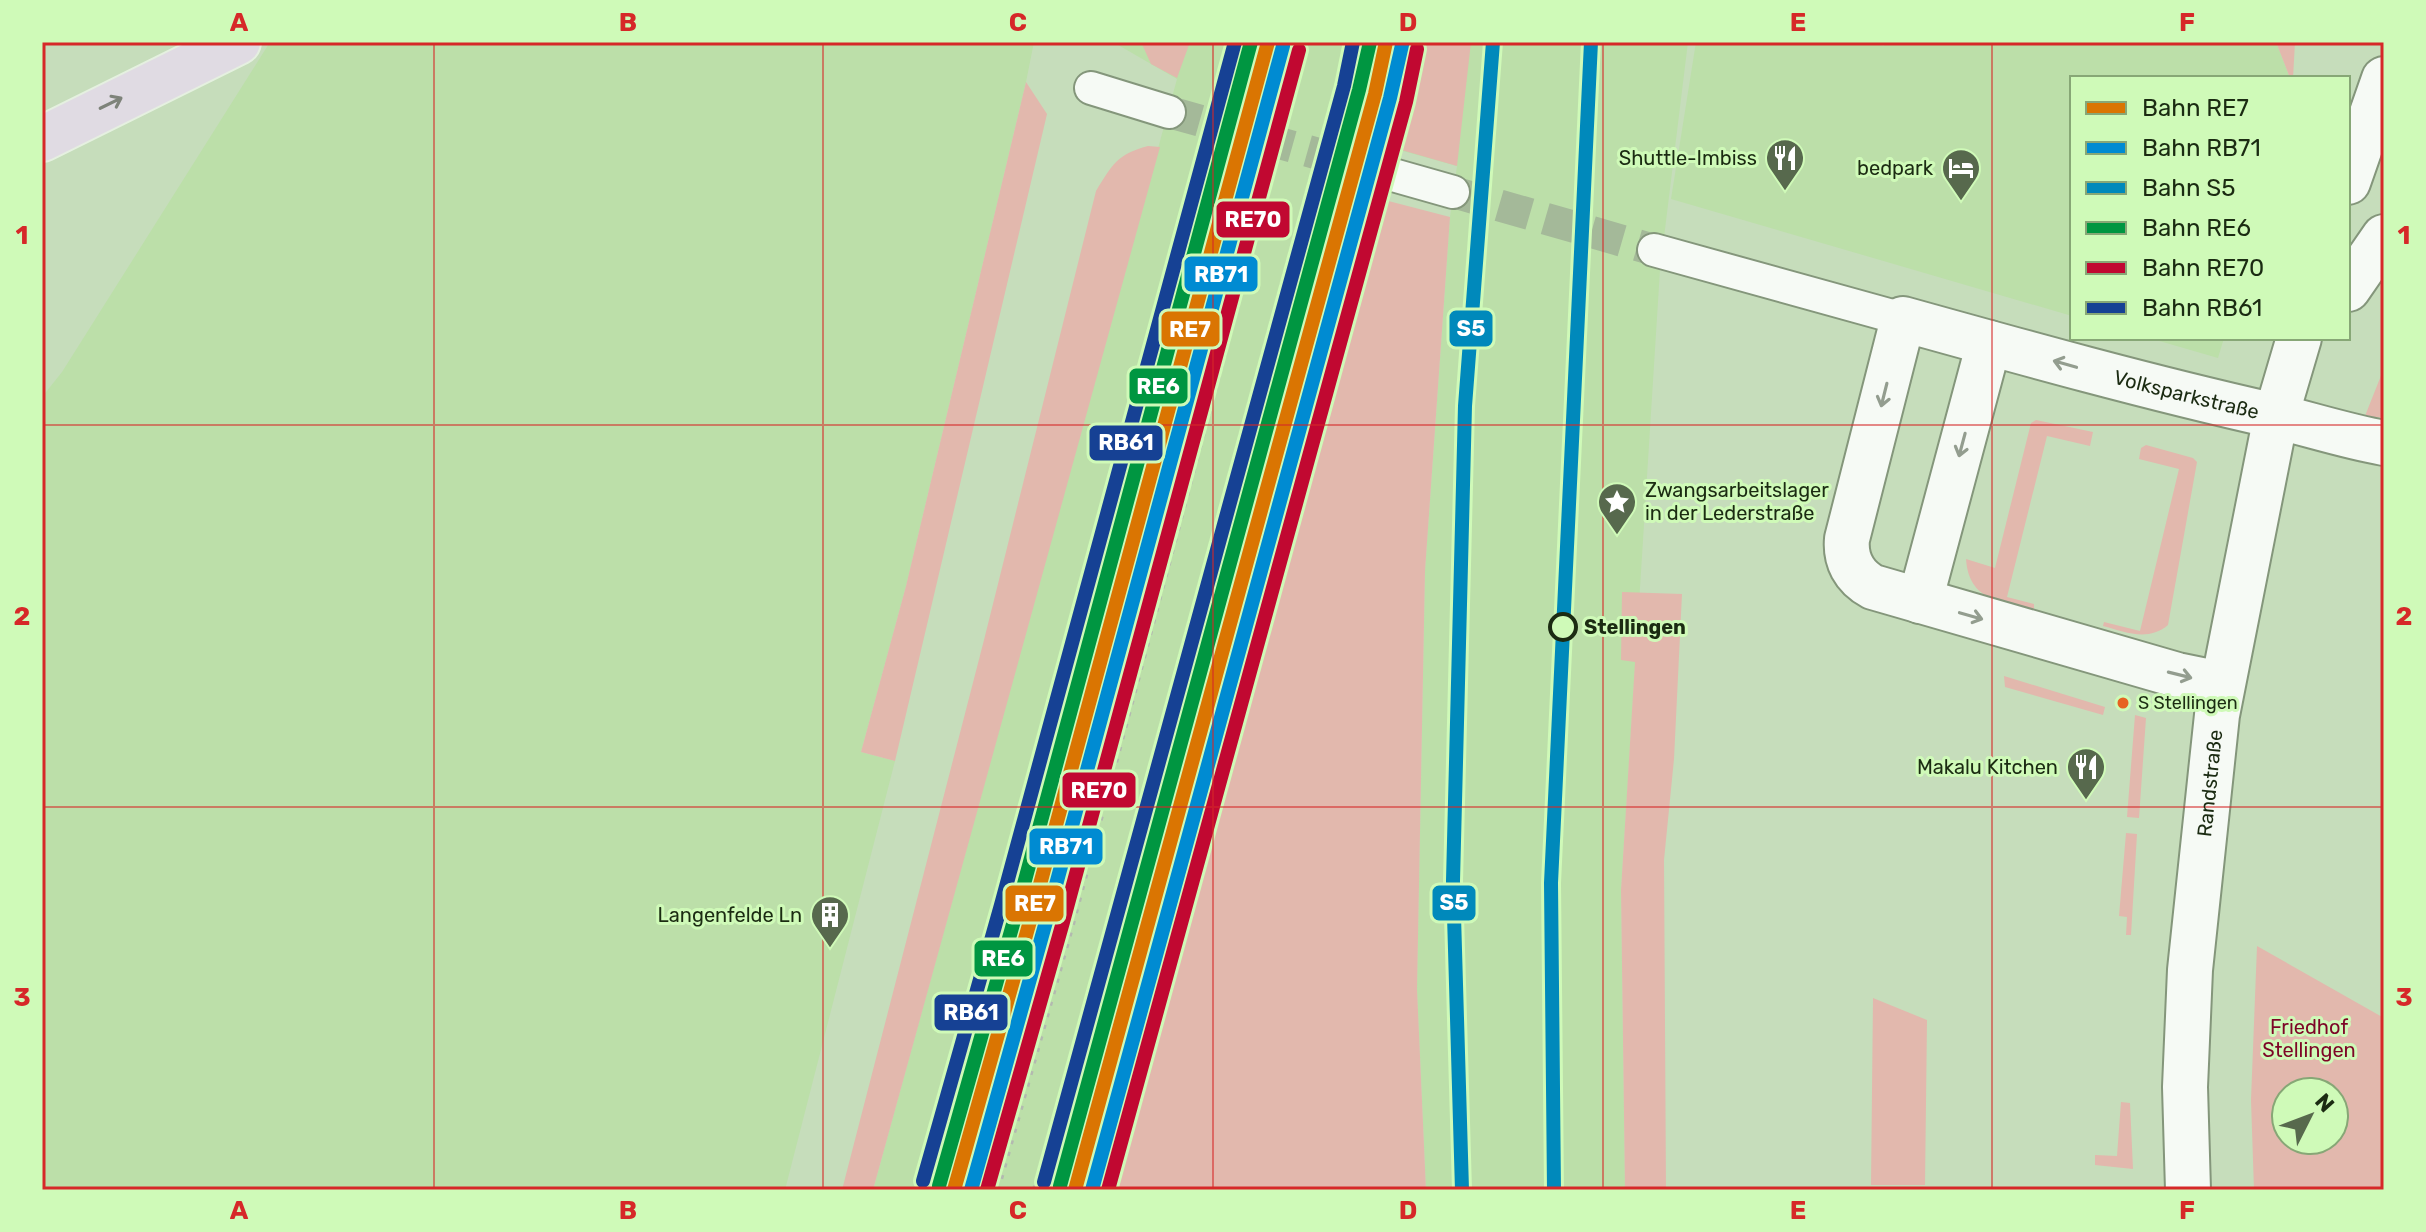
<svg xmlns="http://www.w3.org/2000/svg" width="2426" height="1232" font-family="Rubik,sans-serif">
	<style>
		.built { fill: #bcdfa9 }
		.green { fill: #e2b8ad; fill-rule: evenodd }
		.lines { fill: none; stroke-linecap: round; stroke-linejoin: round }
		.pedestrian-tunnel { stroke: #a4b999; stroke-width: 32; stroke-dasharray: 32 16; stroke-linecap: butt }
		.pedestrian-casing { stroke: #84967b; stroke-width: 36 }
		.minor-casing { stroke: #84967b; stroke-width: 48 }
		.tertiary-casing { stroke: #84967b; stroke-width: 48 }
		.motorway-casing { stroke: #e5f0e0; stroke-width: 48 }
		.pedestrian { stroke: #f6faf5; stroke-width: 32 }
		.minor { stroke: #f6faf5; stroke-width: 44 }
		.tertiary { stroke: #f6faf5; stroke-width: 44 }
		.motorway { stroke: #e0dbe3; stroke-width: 44 }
		.rail { stroke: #b3b9b0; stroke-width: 6; stroke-dasharray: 4 8; stroke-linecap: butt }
		.rail-1-casing { stroke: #cffab8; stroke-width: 20 }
		.rail-2-casing { stroke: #cffab8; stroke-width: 20 }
		.rail-3-casing { stroke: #cffab8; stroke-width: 20 }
		.rail-4-casing { stroke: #cffab8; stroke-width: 20 }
		.rail-5-casing { stroke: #cffab8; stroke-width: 20 }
		.rail-6-casing { stroke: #cffab8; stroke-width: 20 }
		.rail-1 { stroke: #da7502; stroke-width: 14 }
		.rail-2 { stroke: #008bd2; stroke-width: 14 }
		.rail-3 { stroke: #0089bb; stroke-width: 14 }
		.rail-4 { stroke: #009641; stroke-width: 14 }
		.rail-5 { stroke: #c10831; stroke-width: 14 }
		.rail-6 { stroke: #164194; stroke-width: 14 }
		.oneway { stroke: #7e837a }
		.oneway2 { stroke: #939d8f }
		.grid { fill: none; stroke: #d62828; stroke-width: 2; stroke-opacity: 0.55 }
		.stop-dot { fill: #cffab8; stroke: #1b2b12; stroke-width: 4 }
		.bus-dot { fill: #e76221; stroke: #cffab8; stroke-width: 3 }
		.labels { text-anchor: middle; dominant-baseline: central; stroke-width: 6; stroke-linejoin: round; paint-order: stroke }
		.bus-label { font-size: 18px; fill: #1b2b12; stroke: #cffab8; text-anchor: start }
		.poi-label { font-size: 20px; fill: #1b2b12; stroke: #cffab8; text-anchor: end }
		.street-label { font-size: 20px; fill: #1b2b12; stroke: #cffab8 }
		.stop-label { font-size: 20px; font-weight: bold; fill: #1b2b12; stroke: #cffab8; text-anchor: start }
		.park-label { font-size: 20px; fill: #7d0627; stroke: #cffab8 }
		.line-badge { stroke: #cffab8; stroke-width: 3 }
		.badge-label { font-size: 22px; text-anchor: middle; font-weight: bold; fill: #fff }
		.neatline { fill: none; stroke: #d62828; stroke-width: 3 }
		.grid-label { font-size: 26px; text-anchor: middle; font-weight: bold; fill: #d62828 }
	</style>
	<rect width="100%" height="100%" fill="#c6ddbb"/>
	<!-- built -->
	<path class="built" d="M 270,42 L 1034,42 L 1026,82 L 906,586 L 861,752 L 895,761 L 785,1190 L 42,1190 L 42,397 L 62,372 Z
		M 1113,42 L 1688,42 L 1660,270 L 1621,890 L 1625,1190 L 1426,1190 L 1417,989 L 1425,571 L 1450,217 L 1457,166 L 1385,146 L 1260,670 L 1113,1190 L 873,1190 L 1177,79 Z
		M 1696,42 L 1869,42 L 1884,46 L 1885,42 L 2276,42 L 2290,78 L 2072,78 L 2072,316 L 1671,199 Z
		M 2149,338 L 2224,338 L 2218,358 Z"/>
	<!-- green -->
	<path class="green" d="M 1141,42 L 1190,42 L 1177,78 L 1151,64 Z
		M 1407,42 L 1471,42 L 1457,166 L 1384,145 Z
		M 2276,42 L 2295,42 L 2293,78 L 2290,78 Z
		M 1026,82 L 1047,114 L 895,761 L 861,752 L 906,586 Z
		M 1148,146 L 1160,147 L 873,1190 L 842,1190 L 984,640 L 1096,191 C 1112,165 1117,154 1148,146 Z
		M 1373,197 L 1450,217 L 1425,571 L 1417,989 L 1426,1190 L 1114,1190 L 1260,670 Z
		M 2384,368 L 2384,418 L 2365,416 Z
		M 2036,420 L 2093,432 L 2090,446 L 2047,436 L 2007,597 L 2034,604 L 2034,610 C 2000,601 1969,601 1966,559 L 1995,568 L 2031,423 Z
		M 2146,445 L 2193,458 L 2197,462 L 2168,625 C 2148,642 2125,632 2103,626 L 2104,622 L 2140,631 L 2179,469 L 2139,459 L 2141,448 Z
		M 1622,592 L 1682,594 L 1674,759 L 1664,860 L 1666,1190 L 1625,1190 L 1621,890 L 1635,662 L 1621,660 Z
		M 2004,676 L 2105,707 L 2103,715 L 2005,687 Z
		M 2135,715 L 2146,718 L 2139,818 L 2127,817 Z
		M 2126,833 L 2137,834 L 2131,935 L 2126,935 L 2127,917 L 2119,916 Z
		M 2257,946 L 2384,1018 L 2384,1190 L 2254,1190 L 2251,1100 ZM 2286,1092 L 2334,1092 L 2334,1140 L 2286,1140 Z
		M 1873,998 L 1927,1020 L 1925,1185 L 1871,1185 Z
		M 2121,1102 L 2130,1103 L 2133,1169 L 2095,1165 L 2095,1155 L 2117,1156 Z"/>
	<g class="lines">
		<!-- pedestrian-tunnel -->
		<path class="pedestrian-tunnel" d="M 1169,112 L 1379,171
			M 1453,192 L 1654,250"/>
		<defs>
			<path id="pedestrian" d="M 1091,88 L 1169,112
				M 1379,171 L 1453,192
				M 1654,250 L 1903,319"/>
			<g id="minor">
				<path d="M 1920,601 L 1989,343"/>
				<path id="s1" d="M 2221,684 L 2177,675 L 1873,587 C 1854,577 1845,560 1847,539 L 1903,319 C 2025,353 2147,387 2271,415 C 2309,424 2345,436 2384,443"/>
			</g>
			<g id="tertiary">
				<path d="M 2348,182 L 2384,79"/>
				<path d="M 2348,289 L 2384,237"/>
				<path id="s2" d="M 2188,1190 L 2185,1087 L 2190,970 L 2217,715 L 2276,416 L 2299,338"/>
			</g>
			<path id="motorway" d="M 42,139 L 238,42"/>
		</defs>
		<!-- pedestrian casing -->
		<use href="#pedestrian" class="pedestrian-casing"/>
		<!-- minor casing -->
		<use href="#minor" class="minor-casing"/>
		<!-- tertiary casing -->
		<use href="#tertiary" class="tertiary-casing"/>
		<!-- motorway casing -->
		<use href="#motorway" class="motorway-casing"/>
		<!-- pedestrian -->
		<use href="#pedestrian" class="pedestrian"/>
		<!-- minor -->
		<use href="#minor" class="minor"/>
		<!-- tertiary -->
		<use href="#tertiary" class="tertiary"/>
		<!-- motorway -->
		<use href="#motorway" class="motorway"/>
		<!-- rail -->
		<path class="rail" d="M 997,1190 L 1071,928 L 1307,42
			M 1035,1190 L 1349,42"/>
		<defs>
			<path id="rail-1" d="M 954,1190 L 1032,914 L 1268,42
				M 1075,1190 L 1375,94 L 1386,42"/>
			<path id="rail-2" d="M 971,1190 L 1047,918 L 1283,46
				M 1092,1190 L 1390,98 L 1402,45"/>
			<path id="rail-3" d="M 1462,1190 L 1453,881 L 1465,406 L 1493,42
				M 1554,1190 L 1551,883 L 1591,42"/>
			<path id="rail-4" d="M 939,1186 L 1017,910 L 1251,42
				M 1060,1186 L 1359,90 L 1370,42"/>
			<path id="rail-5" d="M 987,1190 L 1063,922 L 1299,50
				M 1108,1190 L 1406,102 L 1417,49"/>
			<path id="rail-6" d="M 923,1181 L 1001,905 L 1235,42
				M 1044,1182 L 1344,86 L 1353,42"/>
		</defs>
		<!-- rail-1 casing -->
		<use href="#rail-1" class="rail-1-casing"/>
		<!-- rail-2 casing -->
		<use href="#rail-2" class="rail-2-casing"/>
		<!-- rail-3 casing -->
		<use href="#rail-3" class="rail-3-casing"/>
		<!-- rail-4 casing -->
		<use href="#rail-4" class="rail-4-casing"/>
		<!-- rail-5 casing -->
		<use href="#rail-5" class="rail-5-casing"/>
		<!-- rail-6 casing -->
		<use href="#rail-6" class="rail-6-casing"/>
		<!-- rail-1 -->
		<use href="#rail-1" class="rail-1"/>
		<!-- rail-2 -->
		<use href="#rail-2" class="rail-2"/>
		<!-- rail-3 -->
		<use href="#rail-3" class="rail-3"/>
		<!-- rail-4 -->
		<use href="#rail-4" class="rail-4"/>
		<!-- rail-5 -->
		<use href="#rail-5" class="rail-5"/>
		<!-- rail-6 -->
		<use href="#rail-6" class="rail-6"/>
	</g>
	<!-- one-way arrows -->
	<defs><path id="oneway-shaft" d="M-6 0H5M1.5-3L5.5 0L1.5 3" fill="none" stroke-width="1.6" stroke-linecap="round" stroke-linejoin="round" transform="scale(2)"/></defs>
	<use class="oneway" href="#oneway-shaft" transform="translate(111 103) rotate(-26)"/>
	<g class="oneway2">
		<use href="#oneway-shaft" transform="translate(2065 364) rotate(-164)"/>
		<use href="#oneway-shaft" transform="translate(1884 395) rotate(104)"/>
		<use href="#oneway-shaft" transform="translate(1962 445) rotate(105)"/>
		<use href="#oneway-shaft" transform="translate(1971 616) rotate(16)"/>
		<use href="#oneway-shaft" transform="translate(2180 675) rotate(14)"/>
	</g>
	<!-- grid -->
	<path class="grid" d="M 434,42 L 434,1190M 823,42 L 823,1190M 1213,42 L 1213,1190M 1603,42 L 1603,1190M 1992,42 L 1992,1190M 42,425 L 2384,425M 42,807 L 2384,807"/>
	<!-- icons -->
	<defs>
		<symbol id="restaurant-pin" viewBox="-11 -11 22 30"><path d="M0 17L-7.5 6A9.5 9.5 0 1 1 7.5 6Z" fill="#57694d" stroke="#cffab8"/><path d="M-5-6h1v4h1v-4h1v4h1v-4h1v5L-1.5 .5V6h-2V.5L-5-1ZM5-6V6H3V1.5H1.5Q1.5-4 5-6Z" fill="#fff"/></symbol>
		<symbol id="hotel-pin" viewBox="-11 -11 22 30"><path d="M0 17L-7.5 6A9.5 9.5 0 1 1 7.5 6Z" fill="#57694d" stroke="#cffab8"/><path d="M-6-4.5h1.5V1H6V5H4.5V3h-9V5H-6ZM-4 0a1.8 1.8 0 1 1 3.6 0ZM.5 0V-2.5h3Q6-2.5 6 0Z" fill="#fff"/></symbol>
		<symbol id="sight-pin" viewBox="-11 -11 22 30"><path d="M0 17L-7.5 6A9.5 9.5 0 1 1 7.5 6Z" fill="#57694d" stroke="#cffab8"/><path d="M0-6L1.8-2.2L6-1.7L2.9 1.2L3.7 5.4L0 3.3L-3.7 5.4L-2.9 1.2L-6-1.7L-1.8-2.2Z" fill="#fff"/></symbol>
		<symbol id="building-pin" viewBox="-11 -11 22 30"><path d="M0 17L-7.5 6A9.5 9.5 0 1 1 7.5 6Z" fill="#57694d" stroke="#cffab8"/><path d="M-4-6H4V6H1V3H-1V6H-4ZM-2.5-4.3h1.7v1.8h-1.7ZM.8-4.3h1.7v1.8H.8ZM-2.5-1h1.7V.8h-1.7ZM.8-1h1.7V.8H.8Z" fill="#fff"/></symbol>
	</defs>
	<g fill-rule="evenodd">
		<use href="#restaurant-pin" x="1763" y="136" width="44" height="60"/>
		<use href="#hotel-pin" x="1939" y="146" width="44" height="60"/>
		<use href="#sight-pin" x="1595" y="480" width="44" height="60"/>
		<use href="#restaurant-pin" x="2064" y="745" width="44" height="60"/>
		<use href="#building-pin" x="808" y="893" width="44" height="60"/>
	</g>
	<!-- markers -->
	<circle class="stop-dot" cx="1563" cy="627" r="13"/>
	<circle class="bus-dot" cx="2123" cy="703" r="7"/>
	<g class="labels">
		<!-- bus labels -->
		<g class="bus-label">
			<text x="2138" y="703">S Stellingen</text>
		</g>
		<!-- poi labels -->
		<g class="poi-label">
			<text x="1757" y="158">Shuttle-Imbiss</text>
			<text x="1933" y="168">bedpark</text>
			<text x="1645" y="490" text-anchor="start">Zwangsarbeitslager<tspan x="1645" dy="23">in der Lederstraße</tspan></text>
			<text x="2058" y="767">Makalu Kitchen</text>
			<text x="802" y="915">Langenfelde Ln</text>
		</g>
		<!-- street labels -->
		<g class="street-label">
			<text stroke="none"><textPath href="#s1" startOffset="940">Volksparkstraße</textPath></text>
			<text stroke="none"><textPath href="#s2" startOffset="408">Randstraße</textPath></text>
		</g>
		<!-- stop labels -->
		<g class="stop-label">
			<text x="1584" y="627">Stellingen</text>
		</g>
		<!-- park labels -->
		<g class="park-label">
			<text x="2309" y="1027">Friedhof<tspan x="2309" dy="23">Stellingen</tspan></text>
		</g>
	</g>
	<g class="line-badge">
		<rect x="1215" y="200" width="76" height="39" rx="8" fill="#c10831"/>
		<rect x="1183" y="255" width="76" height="38" rx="8" fill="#008bd2"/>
		<rect x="1448" y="309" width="46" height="39" rx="8" fill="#0089bb"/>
		<rect x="1160" y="310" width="61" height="38" rx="8" fill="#da7502"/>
		<rect x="1128" y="367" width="61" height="38" rx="8" fill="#009641"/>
		<rect x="1088" y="424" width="76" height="38" rx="8" fill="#164194"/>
		<rect x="1061" y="771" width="76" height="38" rx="8" fill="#c10831"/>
		<rect x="1028" y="827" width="76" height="39" rx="8" fill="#008bd2"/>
		<rect x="1431" y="884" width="46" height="38" rx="8" fill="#0089bb"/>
		<rect x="1004" y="884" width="61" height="39" rx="8" fill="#da7502"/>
		<rect x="973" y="939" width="61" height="39" rx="8" fill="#009641"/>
		<rect x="933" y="993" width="76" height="39" rx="8" fill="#164194"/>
	</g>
	<g class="badge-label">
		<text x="1253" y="227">RE70</text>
		<text x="1221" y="282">RB71</text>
		<text x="1471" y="336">S5</text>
		<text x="1190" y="337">RE7</text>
		<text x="1158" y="394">RE6</text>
		<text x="1126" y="450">RB61</text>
		<text x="1099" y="798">RE70</text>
		<text x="1066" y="854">RB71</text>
		<text x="1454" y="910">S5</text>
		<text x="1035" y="911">RE7</text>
		<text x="1003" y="966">RE6</text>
		<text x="971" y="1020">RB61</text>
	</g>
	<!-- border -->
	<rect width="2426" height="1232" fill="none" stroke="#cffab8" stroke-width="88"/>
	<!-- legend -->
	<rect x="2070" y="76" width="280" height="264" fill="#cffab8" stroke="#87a776" stroke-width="2"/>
	<rect x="2086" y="102" width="40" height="12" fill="#da7502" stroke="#87a776" stroke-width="2"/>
	<text x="2142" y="116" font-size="24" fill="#1b2b12">Bahn RE7</text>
	<rect x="2086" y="142" width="40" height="12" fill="#008bd2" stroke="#87a776" stroke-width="2"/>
	<text x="2142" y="156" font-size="24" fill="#1b2b12">Bahn RB71</text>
	<rect x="2086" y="182" width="40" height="12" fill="#0089bb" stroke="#87a776" stroke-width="2"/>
	<text x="2142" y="196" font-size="24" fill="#1b2b12">Bahn S5</text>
	<rect x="2086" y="222" width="40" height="12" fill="#009641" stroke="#87a776" stroke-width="2"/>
	<text x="2142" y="236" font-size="24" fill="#1b2b12">Bahn RE6</text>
	<rect x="2086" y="262" width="40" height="12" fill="#c10831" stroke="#87a776" stroke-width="2"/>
	<text x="2142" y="276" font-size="24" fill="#1b2b12">Bahn RE70</text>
	<rect x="2086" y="302" width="40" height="12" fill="#164194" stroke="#87a776" stroke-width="2"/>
	<text x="2142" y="316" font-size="24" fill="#1b2b12">Bahn RB61</text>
	<!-- north arrow -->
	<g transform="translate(2310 1116) rotate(48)"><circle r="38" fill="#cffab8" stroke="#87a776" stroke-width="2"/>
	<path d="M0-6L14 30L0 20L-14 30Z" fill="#57694d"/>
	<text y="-12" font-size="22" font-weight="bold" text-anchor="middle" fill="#1b2b12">N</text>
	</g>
	<rect x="44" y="44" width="2338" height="1144" class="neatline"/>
	<g class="grid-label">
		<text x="239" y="31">A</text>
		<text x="628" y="31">B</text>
		<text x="1018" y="31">C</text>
		<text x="1408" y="31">D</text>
		<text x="1798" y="31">E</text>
		<text x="2187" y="31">F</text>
		<text x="22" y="244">1</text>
		<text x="2404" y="244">1</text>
		<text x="22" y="625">2</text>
		<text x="2404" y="625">2</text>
		<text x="22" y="1006">3</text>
		<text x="2404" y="1006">3</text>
		<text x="239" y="1219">A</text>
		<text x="628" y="1219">B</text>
		<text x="1018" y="1219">C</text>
		<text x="1408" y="1219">D</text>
		<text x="1798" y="1219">E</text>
		<text x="2187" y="1219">F</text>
	</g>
</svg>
